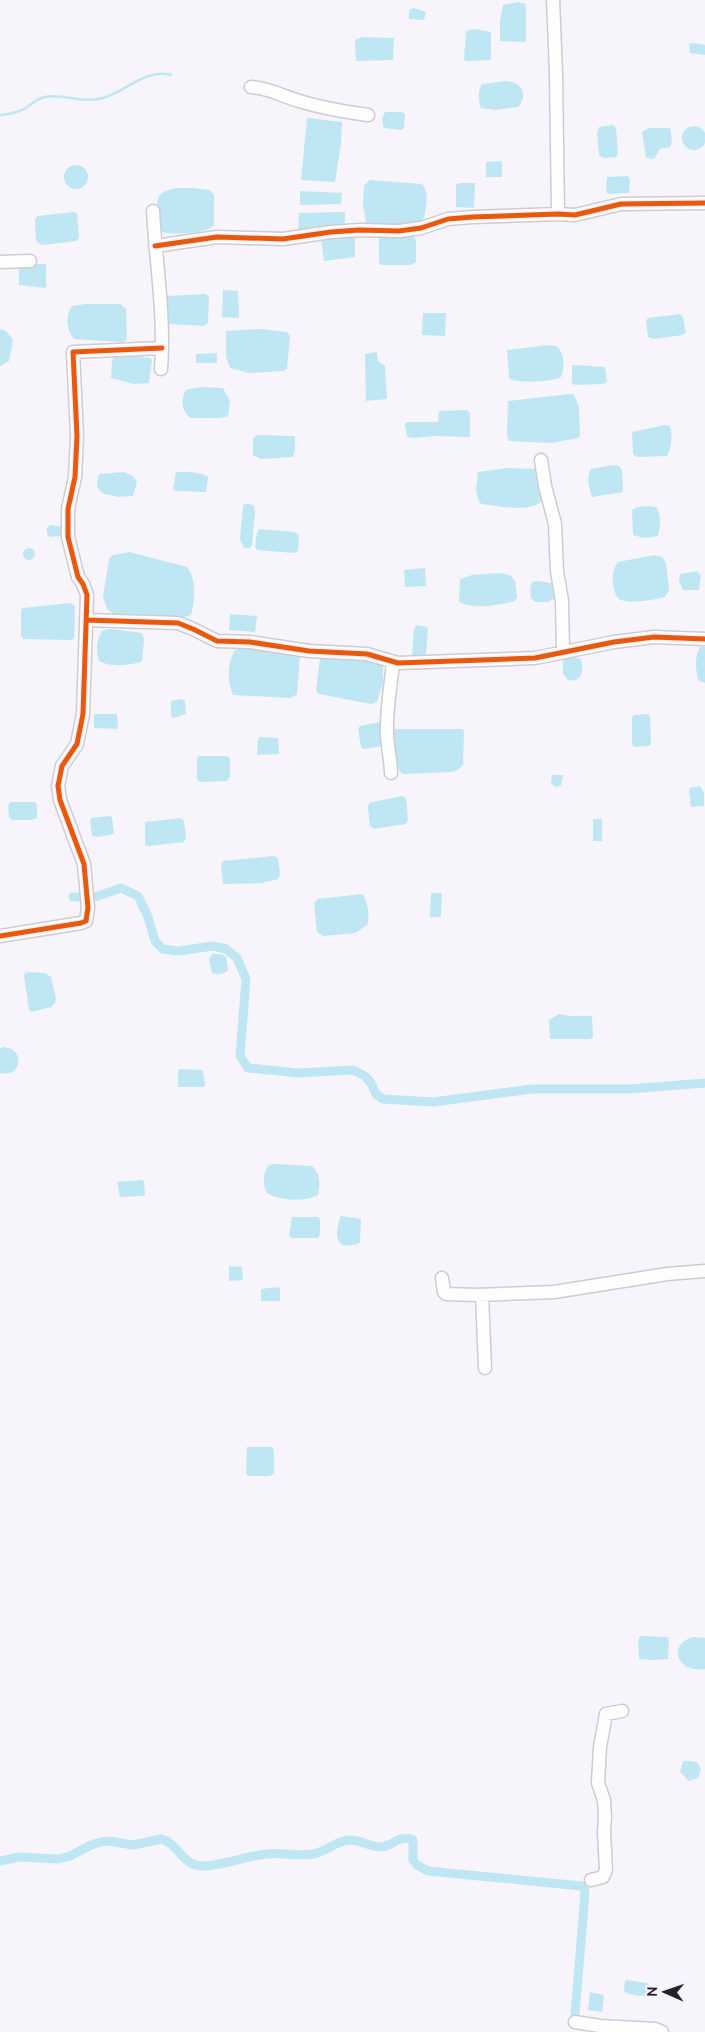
<svg xmlns="http://www.w3.org/2000/svg" width="705" height="2032" font-family="Ubuntu,sans-serif">
	<style>
		.water { fill: #bee7f3 }
		.lines { fill: none; stroke-linecap: round; stroke-linejoin: round }
		.stream { stroke: #bee7f3; stroke-width: 2.5 }
		.canal { stroke: #bee7f3; stroke-width: 9 }
		.minor-casing { stroke: #ceccd2; stroke-width: 15 }
		.minor { stroke: #fefdfe; stroke-width: 12 }
		.cycleway-casing { stroke: #f6f1fe; stroke-width: 8 }
		.cycleway { stroke: #e8590c; stroke-width: 5 }
	</style>
	<rect width="100%" height="100%" fill="#f7f4fb"/>
	<!-- water -->
	<path class="water" d="M 518,2 L 525,4 L 526,7 L 526,42 L 500,41 L 500,21 L 503,5 Z
		M 414,8 L 426,12 L 424,20 L 409,19 L 409,10 Z
		M 475,29 L 491,32 L 491,60 L 466,61 L 464,59 L 466,31 Z
		M 362,37 L 394,38 L 393,60 L 356,61 L 355,40 Z
		M 693,43 L 705,45 L 705,55 L 690,53 L 689,44 Z
		M 506,81 C 522,82 529,95 518,107 L 495,110 L 481,108 C 478,102 478,89 482,84 Z
		M 385,112 L 402,112 L 405,114 L 404,128 L 402,130 L 384,128 L 382,119 Z
		M 307,118 L 342,122 L 341,144 L 335,182 L 301,180 Z
		M 613,125 L 616,128 L 618,154 L 616,157 L 603,158 L 599,155 L 597,133 L 599,127 Z
		M682 138a12 12 0 1 1 24 0a12 12 0 1 1-24 0Z
		M 649,128 L 670,128 L 672,142 L 670,147 L 660,149 L 654,159 L 646,158 L 642,132 Z
		M 502,161 L 502,177 L 486,177 L 486,162 Z
		M64 177a12 12 0 1 1 24 0a12 12 0 1 1-24 0Z
		M 628,176 L 630,180 L 629,193 L 608,194 L 606,191 L 607,177 Z
		M 370,180 L 422,184 C 430,193 426,209 423,220 C 407,228 383,227 366,223 L 363,204 L 364,185 Z
		M 459,183 L 475,183 L 474,208 L 456,207 L 456,185 Z
		M 175,188 L 192,188 L 210,190 L 214,195 L 214,226 C 204,234 174,235 162,232 C 157,225 154,203 160,195 C 163,191 170,190 175,188 Z
		M 300,191 L 342,193 L 341,204 L 300,205 Z
		M 74,212 L 77,214 L 79,237 L 77,241 L 42,245 L 36,241 L 35,220 L 37,216 Z
		M 345,212 L 345,222 L 343,224 L 298,232 L 299,213 Z
		M 355,234 L 355,257 L 324,261 L 321,239 Z
		M 381,236 L 414,237 L 416,240 L 416,262 L 411,265 L 382,265 L 379,263 L 379,238 Z
		M 46,264 L 46,288 L 19,285 L 19,265 Z
		M 223,290 L 238,291 L 239,316 L 238,318 L 222,317 Z
		M 205,294 L 209,296 L 208,323 L 204,326 L 169,324 L 167,316 L 166,296 Z
		M 86,304 L 120,304 L 126,309 L 127,340 L 122,342 L 74,339 C 66,329 65,316 72,306 Z
		M 423,313 L 446,313 L 445,336 L 422,335 Z
		M 680,314 L 683,317 L 686,332 L 683,335 L 653,339 L 648,337 L 646,321 L 648,318 Z
		M 0,329 L 6,331 L 13,340 L 9,361 L 0,366 Z
		M 261,329 L 287,332 L 290,336 L 287,369 L 283,371 L 249,373 L 230,368 L 226,357 L 226,331 Z
		M 548,345 L 556,346 C 565,353 565,367 561,377 C 551,382 518,384 509,378 L 507,350 Z
		M 377,352 L 378,361 L 385,366 L 387,399 L 366,401 L 365,354 Z
		M 217,353 L 217,363 L 196,363 L 196,354 Z
		M 119,355 L 150,358 L 152,360 L 149,383 L 134,384 L 111,378 L 112,361 L 114,356 Z
		M 574,365 L 605,367 L 607,382 L 602,384 L 575,385 L 572,383 L 572,366 Z
		M 201,387 L 223,388 L 230,401 L 228,416 L 221,418 L 191,418 C 182,413 180,399 186,390 Z
		M 570,394 L 574,395 L 579,407 L 580,436 L 578,438 L 552,443 L 509,441 L 507,435 L 508,401 Z
		M 467,410 L 470,413 L 470,437 L 434,436 L 414,438 L 407,437 L 405,424 L 407,422 L 438,422 L 439,411 Z
		M 665,425 L 670,426 C 673,436 671,448 667,456 L 637,457 L 633,454 L 632,432 Z
		M 257,435 L 293,436 L 295,437 L 295,451 L 293,457 L 261,459 L 253,455 L 253,439 Z
		M 613,465 L 619,466 L 622,470 L 623,492 L 592,497 C 589,488 586,477 591,469 Z
		M 508,468 L 535,469 L 540,478 L 542,501 C 531,513 496,506 482,504 L 479,502 L 476,491 L 478,472 Z
		M 124,472 L 133,476 L 137,482 L 133,496 L 118,497 L 102,493 L 97,487 L 98,477 L 100,474 Z
		M 176,472 C 187,472 198,471 208,477 L 206,492 L 176,491 L 173,488 Z
		M 244,504 L 249,504 L 254,506 L 255,512 L 252,545 L 250,548 L 244,548 L 240,539 L 243,506 Z
		M 648,506 L 656,507 C 662,515 660,527 658,536 L 644,538 L 633,535 L 632,510 L 637,507 Z
		M 50,525 L 65,527 L 63,536 L 50,537 L 47,534 L 47,528 Z
		M 259,529 L 295,532 L 299,535 L 298,551 L 294,553 L 257,550 L 255,547 L 257,533 Z
		M23 554a6 6 0 1 1 12 0a6 6 0 1 1-12 0Z
		M 129,552 L 187,567 C 197,580 195,600 191,615 L 182,618 L 115,615 L 107,609 L 103,596 L 109,559 L 113,555 Z
		M 654,555 L 662,557 L 666,563 L 669,590 L 665,597 C 655,600 625,605 618,598 C 615,595 614,589 613,584 C 612,575 613,569 618,562 Z
		M 425,568 L 426,586 L 405,587 L 404,570 Z
		M 697,571 L 701,575 L 699,590 L 683,590 L 679,581 L 680,574 Z
		M 499,573 L 510,575 L 515,581 L 517,597 L 515,601 C 498,605 476,610 459,602 L 460,579 L 472,575 Z
		M 538,581 L 551,583 L 555,586 L 554,599 L 548,602 L 535,602 L 531,598 L 530,588 L 532,582 Z
		M 71,603 L 75,606 L 74,638 L 71,640 L 23,639 L 21,635 L 21,610 L 23,608 Z
		M 230,614 L 257,616 L 255,632 L 229,630 Z
		M 417,625 L 427,627 L 428,630 L 426,655 L 423,658 L 413,657 L 412,655 L 414,629 Z
		M 113,629 L 142,633 L 144,640 L 142,661 C 131,666 109,667 99,661 C 96,653 96,635 104,630 C 107,629 110,629 113,629 Z
		M 700,647 L 705,647 L 705,683 L 698,680 C 696,670 694,656 700,647 Z
		M 242,648 L 295,653 L 300,656 L 297,694 L 291,698 L 233,695 C 227,681 227,664 235,650 Z
		M 323,656 L 379,663 L 383,667 L 383,683 L 377,702 L 371,704 L 319,694 L 316,691 L 320,658 Z
		M 566,657 L 578,658 L 581,660 C 584,671 582,683 568,680 L 563,674 L 563,660 Z
		M 182,699 L 185,701 L 186,714 L 173,718 L 171,716 L 171,701 Z
		M 94,714 L 117,714 L 118,729 L 94,728 Z
		M 647,714 L 650,716 L 651,744 L 649,746 L 634,747 L 632,744 L 632,717 L 634,715 Z
		M 380,722 L 383,725 L 383,746 L 364,749 L 361,747 L 358,729 L 360,726 Z
		M 396,729 L 462,729 L 464,731 L 463,765 L 458,770 L 451,772 L 403,774 C 393,766 394,743 393,731 Z
		M 260,737 L 278,738 L 279,754 L 257,755 L 258,740 Z
		M 199,756 L 227,756 L 230,758 L 230,777 L 227,781 L 200,782 L 197,779 L 197,758 Z
		M 552,775 L 563,775 L 561,786 L 555,787 L 551,783 Z
		M 700,786 L 704,793 L 704,806 L 691,807 L 689,790 L 690,788 Z
		M 402,796 L 406,798 L 408,820 L 406,824 L 374,829 L 370,826 L 368,808 L 369,803 Z
		M 10,802 L 34,802 L 37,804 L 37,818 L 31,820 L 12,820 L 9,817 L 8,806 Z
		M 109,816 L 112,817 L 114,834 L 98,837 L 92,836 L 90,821 L 91,818 Z
		M 181,818 L 184,821 L 186,838 L 184,842 L 148,846 L 145,845 L 145,822 Z
		M 593,819 L 601,819 L 602,820 L 602,841 L 593,841 Z
		M 274,856 L 278,858 L 280,875 L 278,879 L 262,883 L 223,884 L 221,864 L 223,861 Z
		M 431,893 L 441,893 L 442,895 L 441,917 L 430,917 Z
		M 363,894 C 368,903 370,916 367,925 L 355,933 L 323,936 L 317,932 L 314,903 L 318,899 Z
		M 212,954 L 221,954 L 226,957 L 228,970 C 223,975 218,975 212,973 L 209,959 Z
		M 26,972 L 45,973 L 51,977 L 56,999 L 55,1003 L 51,1007 L 31,1012 L 29,1010 L 24,975 Z
		M 559,1014 L 569,1016 L 591,1016 L 592,1017 L 593,1037 L 590,1039 L 550,1039 L 549,1020 Z
		M 3,1047 C 27,1048 21,1079 0,1073 L 0,1049 Z
		M 180,1069 L 203,1070 L 205,1086 L 203,1087 L 178,1087 L 178,1071 Z
		M 276,1164 L 312,1166 C 321,1174 320,1184 318,1195 C 306,1202 279,1201 267,1193 C 262,1185 263,1172 269,1165 Z
		M 142,1180 L 144,1182 L 145,1194 L 143,1196 L 120,1197 L 117,1182 Z
		M 341,1216 L 361,1219 L 360,1242 L 358,1244 C 352,1245 345,1247 341,1244 C 334,1239 338,1222 341,1216 Z
		M 292,1217 L 318,1217 L 320,1219 L 320,1234 L 318,1238 L 292,1238 L 289,1236 Z
		M 229,1266 L 242,1267 L 243,1280 L 229,1281 Z
		M 278,1287 L 280,1288 L 280,1301 L 261,1301 L 261,1289 Z
		M 247,1447 L 272,1447 L 274,1450 L 274,1473 L 270,1476 L 248,1476 L 246,1473 Z
		M 640,1636 L 667,1637 L 669,1639 L 668,1659 L 653,1660 L 639,1659 L 638,1641 Z
		M 693,1637 L 705,1638 L 705,1669 C 678,1674 666,1645 693,1637 Z
		M 683,1761 L 691,1761 L 698,1763 L 701,1770 L 698,1778 L 689,1781 L 680,1772 Z
		M 628,1980 L 647,1983 L 649,1987 L 647,1995 L 639,1996 L 626,1993 L 624,1991 L 625,1981 Z
		M 590,1992 L 604,1995 L 602,2012 L 588,2010 Z"/>
	<g class="lines">
		<!-- stream -->
		<path class="stream" d="M 0,115 C 9,114 18,113 26,108 C 33,103 36,99 45,97 C 63,93 82,104 103,98 C 125,92 146,68 171,75"/>
		<!-- canal -->
		<path class="canal" d="M 73,897 L 95,897 L 121,888 L 138,896 L 148,917 L 155,941 L 163,949 L 178,951 L 213,946 L 226,949 L 237,958 L 246,979 L 240,1056 L 248,1068 L 298,1073 L 353,1070 L 365,1076 L 371,1083 L 376,1094 L 383,1099 L 433,1102 L 532,1089 L 629,1089 L 705,1083
			M 0,1861 L 19,1857 L 59,1859 L 70,1856 L 91,1845 L 101,1842 L 109,1841 L 133,1845 L 161,1839 C 179,1843 182,1867 204,1866 C 225,1865 246,1856 267,1854 C 282,1852 298,1857 313,1854 C 326,1852 334,1842 348,1840 C 359,1839 370,1847 381,1847 C 393,1846 400,1834 413,1840 L 413,1860 L 417,1865 L 428,1871 L 581,1886 L 584,1888 L 585,1893 L 575,2014"/>
		<defs>
			<path id="minor" d="M 553,0 L 556,73 L 558,214
				M 251,87 C 269,88 282,96 299,101 C 322,108 345,112 368,115
				M 153,211 C 156,264 165,316 161,369
				M 155,246 L 217,237 L 283,239 L 331,232 L 359,230 L 399,231 L 421,228 L 448,219 L 473,217 L 558,214 L 575,215 L 621,204 L 705,203
				M 0,262 L 30,261
				M 541,460 L 545,486 L 555,524 L 557,571 L 562,601 L 563,652
				M 86,620 L 178,623 L 193,629 L 217,641 L 250,642 L 309,651 L 367,654 L 398,663 L 535,658 L 614,642 L 654,637 L 705,639
				M 391,773 C 391,759 387,747 387,733 C 386,709 391,686 393,662
				M 0,936 L 81,923 L 86,921 L 88,908 L 84,864 L 60,800 L 58,786 L 62,766 L 77,744 L 83,714 L 87,595 L 83,584 L 78,577 L 68,537 L 68,509 L 75,477 L 77,436 L 73,352 L 162,348
				M 442,1278 L 444,1292 L 446,1294 L 477,1295 L 554,1292 L 667,1274 L 705,1271
				M 482,1295 L 485,1368
				M 591,1880 L 603,1877 L 606,1870 L 604,1832 L 605,1817 L 604,1800 L 598,1783 L 600,1747 L 606,1714 L 622,1711
				M 575,2022 L 600,2026 L 655,2029 L 662,2032"/>
		</defs>
		<!-- minor casing -->
		<use href="#minor" class="minor-casing"/>
		<!-- minor -->
		<use href="#minor" class="minor"/>
		<defs>
			<path id="cycleway" d="M 155,246 L 217,237 L 283,239 L 331,232 L 359,230 L 399,231 L 421,228 L 448,219 L 473,217 L 558,214 L 575,215 L 621,204 L 705,203
				M 86,620 L 178,623 L 193,629 L 217,641 L 250,642 L 309,651 L 367,654 L 398,663 L 535,658 L 614,642 L 654,637 L 705,639
				M 0,936 L 81,923 L 86,921 L 88,908 L 84,864 L 60,800 L 58,786 L 62,766 L 77,744 L 83,714 L 87,595 L 83,584 L 78,577 L 68,537 L 68,509 L 75,477 L 77,436 L 73,352 L 162,348"/>
		</defs>
		<!-- cycleway casing -->
		<use href="#cycleway" class="cycleway-casing"/>
		<!-- cycleway -->
		<use href="#cycleway" class="cycleway"/>
	</g>
	<!-- north arrow -->
	<g transform="translate(665 1992) rotate(272)" stroke="#f6f1fe" stroke-width="4" paint-order="stroke">
	<path d="M0-4L9 19L0 12L-9 19Z" fill="#232127"/>
	<text y="-8" font-size="14" font-weight="bold" text-anchor="middle" fill="#232127">N</text>
	</g>
</svg>
